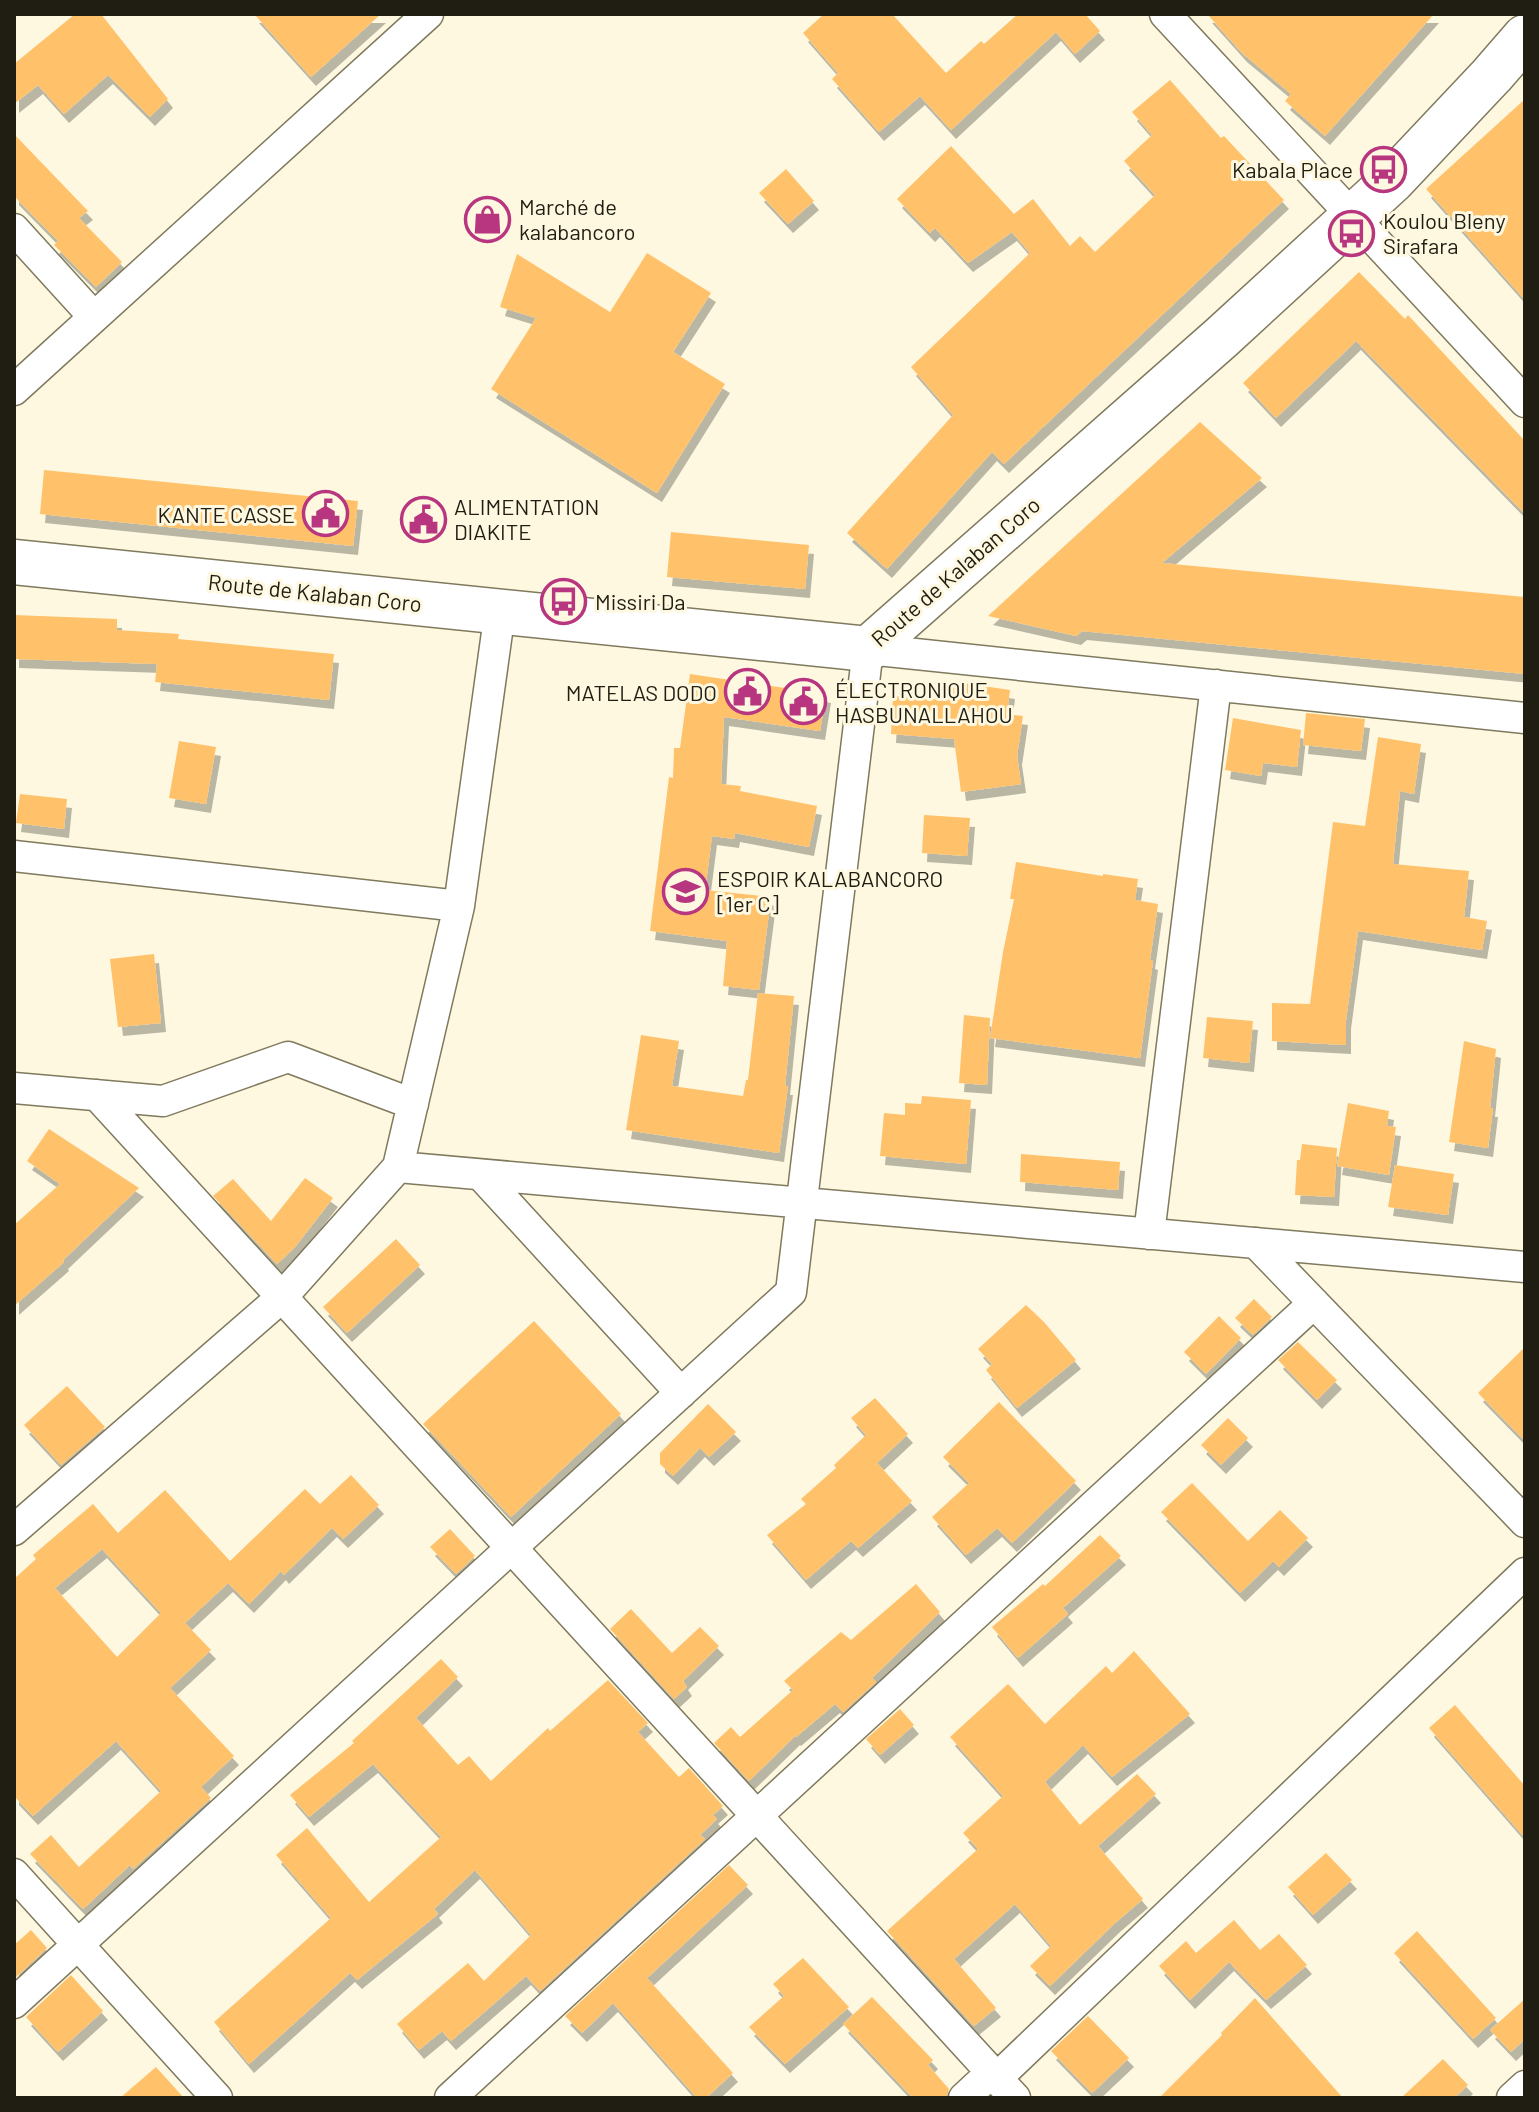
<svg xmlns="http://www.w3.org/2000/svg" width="1539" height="2112" font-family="Barlow,sans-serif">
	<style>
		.building { fill: #ffc26b; fill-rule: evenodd; filter: url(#shadow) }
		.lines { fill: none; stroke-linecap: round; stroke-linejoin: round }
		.minor-casing { stroke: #7f795d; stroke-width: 33 }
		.secondary-casing { stroke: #7f795d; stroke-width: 47 }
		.minor { stroke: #fff; stroke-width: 30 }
		.secondary { stroke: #fff; stroke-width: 44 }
		.labels { text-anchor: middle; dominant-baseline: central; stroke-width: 6; stroke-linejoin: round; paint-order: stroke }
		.poi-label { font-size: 22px; fill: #201d12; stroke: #fef8e0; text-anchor: start }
		.street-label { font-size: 22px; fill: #201d12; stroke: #fef8e0 }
	</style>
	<defs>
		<filter id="shadow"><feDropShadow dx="5" dy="9" stdDeviation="0" flood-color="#0004"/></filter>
	</defs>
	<rect width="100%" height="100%" fill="#fef8e0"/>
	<!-- building -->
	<path class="building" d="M 75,14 L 101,14 L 168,99 L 150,117 L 108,75 L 64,114 L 38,85 L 14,104 L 14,64 Z
		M 254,14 L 381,14 L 311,77 Z
		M 824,14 L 892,14 L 946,73 L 981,41 L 984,44 L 1018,14 L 1085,14 L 1100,31 L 1075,54 L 1056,32 L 951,130 L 920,96 L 879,132 L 832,79 L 838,73 L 803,33 Z
		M 1207,14 L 1434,14 L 1325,136 L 1285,101 L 1291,94 L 1242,53 Z
		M 1170,80 L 1221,138 L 1224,136 L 1284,200 L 1004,464 L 992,452 L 887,569 L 847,533 L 953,415 L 911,367 L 1030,253 L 1012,232 L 968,263 L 935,228 L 930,233 L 897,199 L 951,146 L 1014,214 L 1033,199 L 1070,246 L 1080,236 L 1095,252 L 1155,195 L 1124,161 L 1152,135 L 1132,112 Z
		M 1525,99 L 1525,300 L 1426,189 Z
		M 14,134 L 88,211 L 79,218 L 122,262 L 96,287 L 54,245 L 58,241 L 14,196 Z
		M 786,169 L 814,201 L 788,224 L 759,193 Z
		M 647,253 L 711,293 L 673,352 L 725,384 L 657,493 L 491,389 L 536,318 L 500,307 L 517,254 L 610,312 Z
		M 1359,272 L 1405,319 L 1408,315 L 1525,441 L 1525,514 L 1356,341 L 1276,418 L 1243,383 Z
		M 1200,422 L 1262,478 L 1162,563 L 1525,597 L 1525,674 L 1082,631 L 1076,636 L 988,616 Z
		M 44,470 L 358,501 L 353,546 L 40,514 Z
		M 671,532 L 809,545 L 805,589 L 667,577 Z
		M 14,615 L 117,619 L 117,630 L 179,634 L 178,639 L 334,654 L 329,700 L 155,682 L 157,664 L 14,659 Z
		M 690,674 L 826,694 L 820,731 L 724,717 L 721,784 L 741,786 L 740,791 L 817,806 L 809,847 L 735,833 L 734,839 L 712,836 L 705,890 L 771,897 L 759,990 L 723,986 L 727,941 L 650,931 L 669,777 L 673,778 L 674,748 L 680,748 Z
		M 950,681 L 1010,690 L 1007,714 L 1023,716 L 1017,756 L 1021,784 L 961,792 L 954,739 L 891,734 L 893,696 L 947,700 Z
		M 1306,713 L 1365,719 L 1361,751 L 1303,745 Z
		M 1233,718 L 1301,730 L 1297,767 L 1263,763 L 1261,776 L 1225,770 Z
		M 1378,737 L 1421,744 L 1414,794 L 1400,791 L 1393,864 L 1469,871 L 1464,917 L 1487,921 L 1482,950 L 1358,931 L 1346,1020 L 1346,1045 L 1272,1041 L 1272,1003 L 1310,1004 L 1333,822 L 1365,826 Z
		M 179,741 L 216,747 L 206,804 L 169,798 Z
		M 20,794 L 67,799 L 64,829 L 16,823 Z
		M 924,815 L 970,818 L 967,856 L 922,853 Z
		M 1016,862 L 1103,876 L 1103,874 L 1138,879 L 1135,900 L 1158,904 L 1150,960 L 1153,961 L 1140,1058 L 990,1038 L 1003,952 L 1014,899 L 1010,899 Z
		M 154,954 L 161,1023 L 118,1027 L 110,959 Z
		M 758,993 L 794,996 L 785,1086 L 788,1086 L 779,1153 L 626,1130 L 641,1035 L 679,1041 L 672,1086 L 743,1096 L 746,1080 L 748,1080 Z
		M 964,1015 L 990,1018 L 987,1085 L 959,1083 Z
		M 1207,1017 L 1253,1021 L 1249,1063 L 1203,1058 Z
		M 1464,1041 L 1496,1049 L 1490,1108 L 1493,1108 L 1488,1148 L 1449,1142 Z
		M 922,1096 L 971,1100 L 966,1164 L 880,1156 L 884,1113 L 905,1115 L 905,1103 L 921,1104 Z
		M 1348,1103 L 1389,1111 L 1387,1126 L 1396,1127 L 1389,1175 L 1337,1166 Z
		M 49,1129 L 139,1188 L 63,1260 L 64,1262 L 14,1306 L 14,1225 L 60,1184 L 27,1161 Z
		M 1302,1144 L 1337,1148 L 1334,1197 L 1295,1195 L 1297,1160 L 1300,1160 Z
		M 1021,1154 L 1120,1162 L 1118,1190 L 1020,1182 Z
		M 1395,1165 L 1454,1174 L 1448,1215 L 1388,1207 Z
		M 305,1178 L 333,1198 L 295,1247 L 277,1264 L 213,1196 L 233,1179 L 271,1221 Z
		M 396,1239 L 420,1265 L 347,1333 L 323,1307 Z
		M 1254,1299 L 1272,1317 L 1253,1335 L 1235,1318 Z
		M 1026,1305 L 1044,1322 L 1076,1360 L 1017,1408 L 986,1370 L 992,1364 L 978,1349 Z
		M 1219,1316 L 1241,1338 L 1206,1374 L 1184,1352 Z
		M 534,1321 L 621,1414 L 511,1517 L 423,1424 Z
		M 1298,1342 L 1337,1380 L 1317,1400 L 1278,1360 Z
		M 1525,1347 L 1525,1441 L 1478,1393 Z
		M 67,1386 L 105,1427 L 61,1465 L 24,1425 Z
		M 875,1398 L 908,1434 L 877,1463 L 912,1501 L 858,1548 L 851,1541 L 806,1580 L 767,1535 L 806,1504 L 801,1499 L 836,1468 L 834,1465 L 866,1435 L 851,1418 Z
		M 999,1402 L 1076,1481 L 1012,1543 L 997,1528 L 966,1555 L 932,1517 L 969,1483 L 943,1457 Z
		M 708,1404 L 736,1432 L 709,1457 L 700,1448 L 673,1476 L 660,1464 L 660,1453 Z
		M 1228,1418 L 1248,1438 L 1221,1465 L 1201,1445 Z
		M 351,1475 L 379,1505 L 343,1539 L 332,1528 L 284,1575 L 281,1571 L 249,1604 L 228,1583 L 185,1623 L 211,1650 L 170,1688 L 234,1756 L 201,1787 L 211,1798 L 133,1869 L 130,1865 L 83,1909 L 30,1854 L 51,1835 L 79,1867 L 161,1791 L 116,1741 L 33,1816 L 14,1796 L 14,1579 L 36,1559 L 33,1555 L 93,1504 L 118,1533 L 165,1490 L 230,1561 L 305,1489 L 320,1504 ZM 102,1549 L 161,1613 L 117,1657 L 55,1588 Z
		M 1192,1483 L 1248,1541 L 1280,1510 L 1308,1538 L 1279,1567 L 1273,1561 L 1240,1593 L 1161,1512 Z
		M 450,1529 L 475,1556 L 456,1574 L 430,1547 Z
		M 1100,1535 L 1121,1556 L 1063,1608 L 1068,1614 L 1018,1658 L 992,1627 L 1043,1584 L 1045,1586 Z
		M 916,1584 L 940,1612 L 872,1678 L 876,1682 L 843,1712 L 835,1704 L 796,1737 L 795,1736 L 749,1781 L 714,1743 L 731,1727 L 740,1737 L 793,1690 L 784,1681 L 841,1632 L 851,1640 Z
		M 631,1609 L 672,1653 L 700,1627 L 719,1646 L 683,1681 L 687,1687 L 674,1699 L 610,1629 Z
		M 1134,1651 L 1190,1714 L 1112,1777 L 1083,1745 L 1045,1782 L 1080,1825 L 1137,1774 L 1156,1794 L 1098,1846 L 1143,1899 L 1115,1923 L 1050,1986 L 1030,1966 L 1051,1946 L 1015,1904 L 954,1959 L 996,2008 L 974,2026 L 887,1931 L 978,1849 L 963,1833 L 1003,1796 L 950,1737 L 1008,1684 L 1045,1724 L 1106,1666 L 1112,1673 Z
		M 441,1659 L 458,1677 L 416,1718 L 458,1765 L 469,1756 L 491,1781 L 548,1728 L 550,1731 L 608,1680 L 648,1723 L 638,1732 L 679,1777 L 689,1768 L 723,1806 L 713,1815 L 717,1819 L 700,1835 L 705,1839 L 540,1991 L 526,1976 L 451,2041 L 442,2031 L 419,2050 L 397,2024 L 468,1963 L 484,1981 L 531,1935 L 475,1870 L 434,1909 L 438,1914 L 357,1980 L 350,1973 L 249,2064 L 214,2022 L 331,1918 L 276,1855 L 307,1828 L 369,1902 L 441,1837 L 373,1764 L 309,1817 L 290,1795 L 354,1743 L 352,1741 Z
		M 1455,1705 L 1525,1786 L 1525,1838 L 1429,1728 Z
		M 900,1709 L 914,1725 L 880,1755 L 866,1739 Z
		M 1326,1853 L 1352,1880 L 1313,1915 L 1288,1887 Z
		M 729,1865 L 748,1885 L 647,1978 L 733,2073 L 706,2098 L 697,2098 L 613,2003 L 582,2033 L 565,2016 Z
		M 1234,1920 L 1260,1950 L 1279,1934 L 1307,1965 L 1266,2000 L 1229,1962 L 1190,2000 L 1159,1966 L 1186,1941 L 1196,1953 Z
		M 31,1930 L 47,1948 L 14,1979 L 14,1945 Z
		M 1417,1931 L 1496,2018 L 1473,2039 L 1394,1953 Z
		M 803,1958 L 849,2007 L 785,2064 L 749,2027 L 784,1996 L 773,1984 Z
		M 71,1975 L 103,2011 L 58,2052 L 26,2017 Z
		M 872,1997 L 933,2060 L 928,2065 L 949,2089 L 946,2098 L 913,2098 L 843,2024 Z
		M 1255,1998 L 1343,2098 L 1159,2098 L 1222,2035 L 1221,2033 Z
		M 1525,1999 L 1525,2039 L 1511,2052 L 1490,2030 Z
		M 1088,2016 L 1129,2058 L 1092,2093 L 1051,2051 Z
		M 1443,2059 L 1468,2085 L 1454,2098 L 1401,2098 Z
		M 156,2067 L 184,2098 L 120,2098 Z"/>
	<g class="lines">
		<defs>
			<path id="minor" d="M 1165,14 L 1525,402
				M 14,229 L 94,317
				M 14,390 L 428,14
				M 14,856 L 459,906
				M 14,1088 L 163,1101 L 288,1057 L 413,1104
				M 97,1095 L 1015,2098
				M 398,1167 L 1525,1267
				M 481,1175 L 681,1393
				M 1149,1234 L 1216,685
				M 1256,1243 L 1525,1522
				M 14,1530 L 282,1297 L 398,1167 L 459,906 L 500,611
				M 14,1874 L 217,2098
				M 14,2003 L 791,1292 L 868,649 L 1525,718
				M 997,2078 L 1525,1573
				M 450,2098 L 1314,1303
				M 964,2098 L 992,2072
				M 1512,2098 L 1525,2086"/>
			<path id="secondary" d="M 14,562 L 868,649 L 1222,337 L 1393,180 L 1492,75 L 1525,37"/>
		</defs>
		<!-- minor casing -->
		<use href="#minor" class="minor-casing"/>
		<!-- secondary casing -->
		<use href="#secondary" class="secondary-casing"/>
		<!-- minor -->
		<use href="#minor" class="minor"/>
		<!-- secondary -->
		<use href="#secondary" class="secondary"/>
	</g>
	<!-- icons -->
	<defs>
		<symbol id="bus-ring" viewBox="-11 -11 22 22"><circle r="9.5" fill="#fef8e0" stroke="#b7367f" stroke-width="1.5"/><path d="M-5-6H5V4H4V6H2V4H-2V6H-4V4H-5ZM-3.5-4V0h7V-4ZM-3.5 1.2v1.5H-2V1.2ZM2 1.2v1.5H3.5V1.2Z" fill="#b7367f"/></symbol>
		<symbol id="shop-ring" viewBox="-11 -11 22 22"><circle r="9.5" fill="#fef8e0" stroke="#b7367f" stroke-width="1.5"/><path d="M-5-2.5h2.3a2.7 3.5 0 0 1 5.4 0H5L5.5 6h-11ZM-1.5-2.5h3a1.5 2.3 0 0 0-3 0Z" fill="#b7367f"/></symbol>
		<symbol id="civic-ring" viewBox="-11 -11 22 22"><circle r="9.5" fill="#fef8e0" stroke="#b7367f" stroke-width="1.5"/><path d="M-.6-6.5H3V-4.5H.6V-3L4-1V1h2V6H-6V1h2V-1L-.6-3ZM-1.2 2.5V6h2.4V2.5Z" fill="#b7367f"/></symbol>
		<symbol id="school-ring" viewBox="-11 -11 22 22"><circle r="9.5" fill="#fef8e0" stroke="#b7367f" stroke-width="1.5"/><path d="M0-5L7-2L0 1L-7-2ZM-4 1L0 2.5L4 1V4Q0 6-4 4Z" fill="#b7367f"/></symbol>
	</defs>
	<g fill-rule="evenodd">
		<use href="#bus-ring" x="1358" y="144" width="51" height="51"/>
		<use href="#shop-ring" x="462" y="194" width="51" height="51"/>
		<use href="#bus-ring" x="1326" y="208" width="51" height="51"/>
		<use href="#civic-ring" x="300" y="488" width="51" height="51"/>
		<use href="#civic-ring" x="398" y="494" width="51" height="51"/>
		<use href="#bus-ring" x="538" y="576" width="51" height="51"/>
		<use href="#civic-ring" x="722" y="666" width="51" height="51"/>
		<use href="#civic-ring" x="778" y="676" width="51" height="51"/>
		<use href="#school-ring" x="660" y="866" width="51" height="51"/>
	</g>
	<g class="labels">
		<!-- poi labels -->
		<g class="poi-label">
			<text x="1353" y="169" text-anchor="end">Kabala Place</text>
			<text x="519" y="206">Marché de<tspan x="519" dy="25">kalabancoro</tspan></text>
			<text x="1383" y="220">Koulou Bleny<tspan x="1383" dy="25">Sirafara</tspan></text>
			<text x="454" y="506">ALIMENTATION<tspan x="454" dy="25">DIAKITE</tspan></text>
			<text x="295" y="514" text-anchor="end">KANTE CASSE</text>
			<text x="595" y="601">Missiri Da</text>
			<text x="835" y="689">ÉLECTRONIQUE<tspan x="835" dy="25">HASBUNALLAHOU</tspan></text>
			<text x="717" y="692" text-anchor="end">MATELAS DODO</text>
			<text x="717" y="878">ESPOIR KALABANCORO<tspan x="717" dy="25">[1er C]</tspan></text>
		</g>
		<!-- street labels -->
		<g class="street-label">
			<text transform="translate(955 571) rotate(-41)">Route de Kalaban Coro</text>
			<text transform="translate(315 592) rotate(6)">Route de Kalaban Coro</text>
		</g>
	</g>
	<!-- border -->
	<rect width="1539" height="2112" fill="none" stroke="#201d12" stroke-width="32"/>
</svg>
